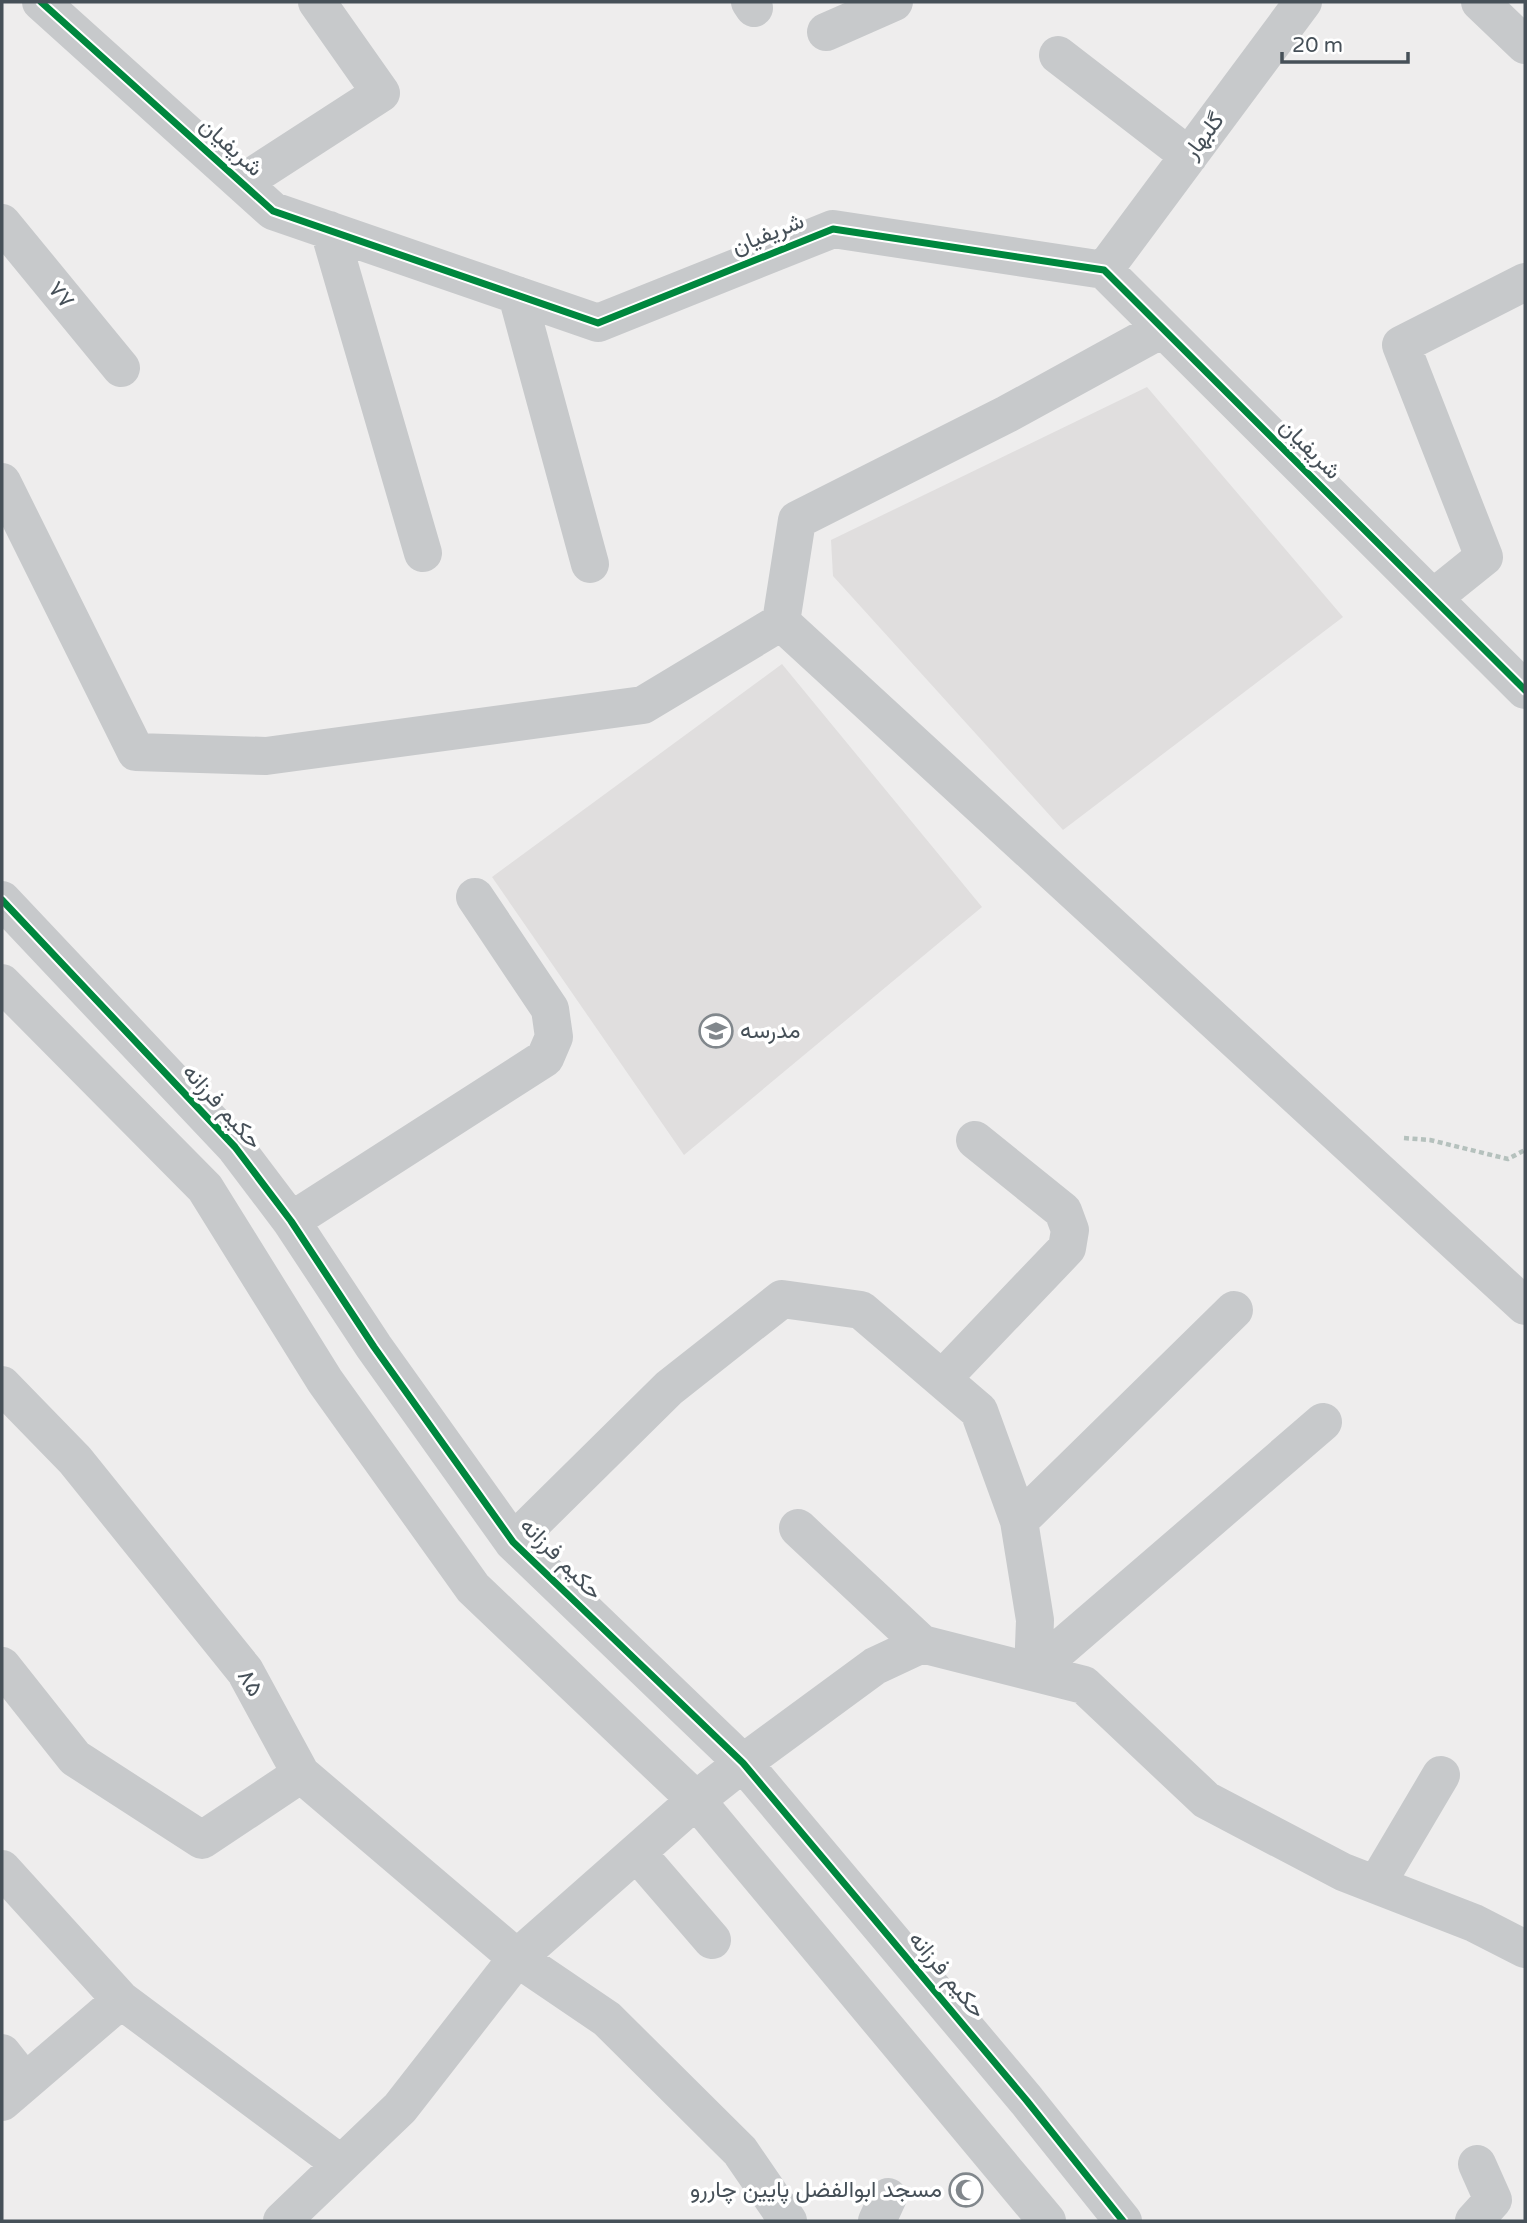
<svg xmlns="http://www.w3.org/2000/svg" width="1527" height="2223" font-family="'Varela Round',Vazirmatn,sans-serif">
	<style>
		.education { fill: #e0dede }
		.lines { fill: none; stroke-linecap: round; stroke-linejoin: round }
		.path { stroke: #b5c1bd; stroke-width: 4.5; stroke-dasharray: 5 3.5; stroke-linecap: butt }
		.minor { stroke: #c7c9cb; stroke-width: 38 }
		.cycleway-casing { stroke: #fff; stroke-width: 11 }
		.cycleway { stroke: #00873e; stroke-width: 7 }
		.labels { text-anchor: middle; dominant-baseline: central; stroke-width: 7; stroke-linejoin: round; paint-order: stroke }
		.street-label { font-size: 23px; fill: #465058; stroke: #fff }
		.poi-label { font-size: 23px; fill: #465058; stroke: #fff; text-anchor: start }
	</style>
	<rect width="100%" height="100%" fill="#eeeded"/>
	<!-- education -->
	<path class="education" d="M 1147,387 L 1343,617 L 1063,830 L 833,576 L 831,540 Z
		M 782,664 L 982,907 L 684,1155 L 492,877 Z"/>
	<g class="lines">
		<!-- path -->
		<path class="path" d="M 1404,1138 L 1430,1140 L 1508,1159 L 1525,1150"/>
		<!-- minor -->
		<path class="minor" d="M 41,2 L 273,211 L 598,323 L 833,229 L 1104,270 L 1525,690
			M 750,2 L 754,8
			M 1480,2 L 1525,45
			M 826,32 L 894,2
			M 1058,55 L 1189,156
			M 242,183 L 381,93 L 317,2
			M 2,223 L 121,368
			M 329,230 L 423,553
			M 1104,270 L 1303,2
			M 517,295 L 590,564
			M 2,482 L 136,752 L 266,756 L 643,705 L 781,622 L 797,520 L 1007,414 L 1162,329
			M 1433,598 L 1484,557 L 1401,345 L 1525,282
			M 781,622 L 1525,1306
			M 2,900 L 235,1147 L 291,1221 L 374,1347 L 513,1542 L 743,1763 L 1027,2101 L 1123,2221
			M 2,983 L 205,1188 L 325,1381 L 473,1588 L 696,1800 L 1047,2221
			M 291,1221 L 545,1058 L 554,1037 L 550,1009 L 475,897
			M 942,1379 L 1067,1248 L 1070,1230 L 1063,1211 L 975,1140
			M 2,1385 L 75,1460 L 245,1671 L 301,1774 L 517,1958 L 607,2019 L 740,2151 L 788,2221
			M 1019,1521 L 1234,1310
			M 798,1528 L 922,1644
			M 513,1542 L 669,1388 L 782,1299 L 861,1310 L 979,1411 L 1019,1521 L 1035,1620 L 1033,1672
			M 2,1666 L 75,1758 L 202,1840 L 301,1774
			M 1033,1672 L 1323,1422
			M 637,1853 L 712,1940
			M 2,1869 L 121,2000 L 341,2164
			M 1376,1885 L 1441,1775
			M 2,2053 L 25,2082
			M 2,2102 L 121,2000
			M 282,2221 L 400,2108 L 517,1958 L 696,1800 L 743,1763 L 875,1666 L 922,1644 L 1084,1685 L 1206,1800 L 1343,1872 L 1474,1923 L 1525,1949
			M 877,2221 L 888,2197
			M 1474,2221 L 1493,2200 L 1477,2164"/>
		<defs>
			<path id="cycleway" d="M 41,2 L 273,211 L 598,323 L 833,229 L 1104,270 L 1525,690
				M 2,900 L 235,1147 L 291,1221 L 374,1347 L 513,1542 L 743,1763 L 1027,2101 L 1123,2221"/>
		</defs>
		<!-- cycleway casing -->
		<use href="#cycleway" class="cycleway-casing"/>
		<!-- cycleway -->
		<use href="#cycleway" class="cycleway"/>
	</g>
	<!-- icons -->
	<defs>
		<symbol id="school-ring" viewBox="-11 -11 22 22"><circle r="9.5" fill="#fff" stroke="#81878c" stroke-width="1.5"/><path d="M0-5L7-2L0 1L-7-2ZM-4 1L0 2.5L4 1V4Q0 6-4 4Z" fill="#81878c"/></symbol>
		<symbol id="mosque-ring" viewBox="-11 -11 22 22"><circle r="9.5" fill="#fff" stroke="#81878c" stroke-width="1.5"/><path d="M3.5-4.9A6 6 0 1 0 3.5 4.9A5 5 0 1 1 3.5-4.9Z" fill="#81878c"/></symbol>
	</defs>
	<g fill-rule="evenodd">
		<use href="#school-ring" x="697" y="1012" width="38" height="38"/>
		<use href="#mosque-ring" x="947" y="2171" width="38" height="38"/>
	</g>
	<g class="labels">
		<!-- street labels -->
		<g class="street-label">
			<text transform="translate(1204 136) rotate(-53)">گلبهار</text>
			<text transform="translate(231 147) rotate(42)">شریفیان</text>
			<text transform="translate(768 234) rotate(-22)">شریفیان</text>
			<text transform="translate(61 295) rotate(51)">۷۷</text>
			<text transform="translate(1310 449) rotate(45)">شریفیان</text>
			<text transform="translate(222 1107) rotate(48)">حکیم فرزانه</text>
			<text transform="translate(561 1559) rotate(45)">حکیم فرزانه</text>
			<text transform="translate(250 1683) rotate(59)">۸۵</text>
			<text transform="translate(947 1975) rotate(50)">حکیم فرزانه</text>
		</g>
		<!-- poi labels -->
		<g class="poi-label">
			<text x="740" y="1031">مدرسه</text>
			<text x="942" y="2190" text-anchor="end">مسجد ابوالفضل پایین چاررو</text>
		</g>
	</g>
	<!-- border -->
	<rect width="1527" height="2223" fill="none" stroke="#465058" stroke-width="7"/>
	<!-- scale -->
	<path d="M1282 52v10h126v-10" fill="none" stroke="#465058" stroke-width="3.5"/>
	<text x="1292" y="52" font-size="21" fill="#465058" stroke="#ffffff" stroke-width="5" paint-order="stroke">20 m</text>
</svg>
